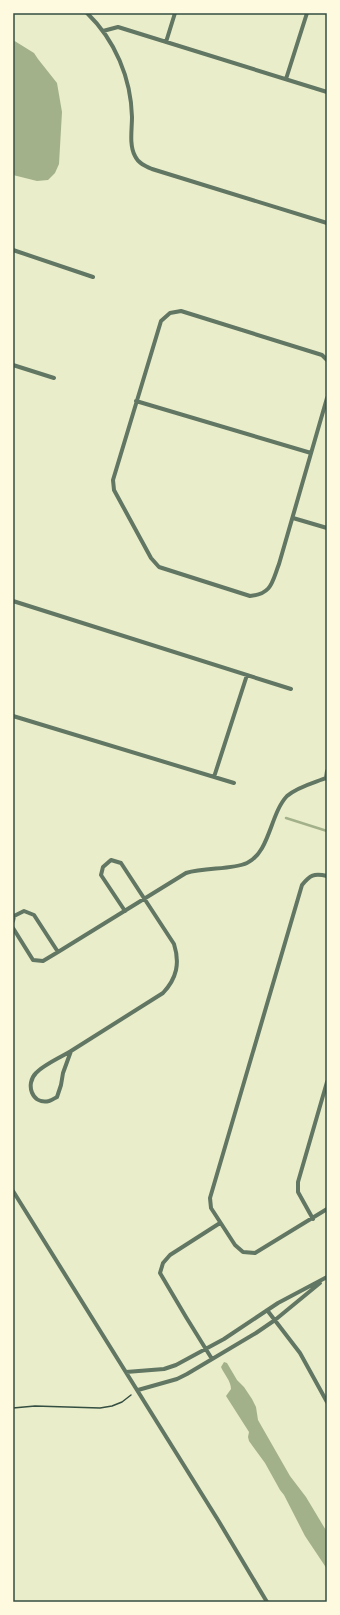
<svg xmlns="http://www.w3.org/2000/svg" width="340" height="1615" font-family="Poppins,sans-serif">
	<style>
		.water { fill: #a3b18a }
		.lines { fill: none; stroke-linecap: round; stroke-linejoin: round }
		.stream { stroke: #a3b18a; stroke-width: 2.5 }
		.path { stroke: #344e41; stroke-width: 1.5 }
		.minor { stroke: #617663; stroke-width: 4 }
		.neatline { fill: none; stroke: #344e41; stroke-width: 1.5 }
	</style>
	<rect width="100%" height="100%" fill="#e9edc9"/>
	<!-- water -->
	<path class="water" d="M 13,40 L 34,53 L 38,59 L 57,83 L 62,112 L 59,164 L 55,173 L 48,180 L 37,181 L 13,175 Z
		M 224,1362 L 227,1363 L 237,1380 L 244,1387 L 252,1399 L 256,1407 L 258,1420 L 290,1476 L 306,1497 L 327,1532 L 327,1569 L 305,1536 L 284,1495 L 280,1490 L 265,1463 L 249,1441 L 248,1437 L 249,1432 L 226,1396 L 231,1389 C 231,1381 224,1374 221,1367 Z"/>
	<g class="lines">
		<!-- stream -->
		<path class="stream" d="M 286,818 L 327,831"/>
		<!-- path -->
		<path class="path" d="M 13,1408 L 35,1406 L 100,1408 L 112,1406 L 122,1402 L 131,1395"/>
		<!-- minor -->
		<path class="minor" d="M 87,13 C 115,40 131,78 132,117 C 132,129 129,145 135,156 C 138,163 145,166 152,169 L 327,223
			M 103,31 L 118,27 L 327,92
			M 166,42 L 175,13
			M 286,79 L 307,13
			M 13,250 L 93,277
			M 327,360 L 322,355 L 181,311 L 170,313 L 161,321 L 113,480 L 114,490 L 151,558 L 159,567 L 250,596 C 272,594 272,582 279,564 L 327,398
			M 13,365 L 54,378
			M 136,401 L 311,453
			M 293,518 L 327,528
			M 13,601 L 291,689
			M 13,716 L 234,783
			M 214,777 L 247,675
			M 327,779 L 326,778 L 327,771
			M 327,876 C 314,873 310,875 302,885 L 210,1198 L 211,1208 L 235,1245 L 243,1252 L 255,1253 L 327,1209
			M 13,921 L 14,916 L 24,911 L 34,915 L 58,952 L 43,961 L 33,960 L 13,928
			M 58,952 L 186,873 C 205,867 232,870 247,863 C 270,852 270,814 287,796 C 297,787 313,783 326,778
			M 71,1051 L 163,993 C 177,978 180,963 174,944 L 121,863 L 111,860 L 103,867 L 101,875 L 125,911
			M 71,1051 L 63,1073 L 61,1085 L 57,1097 C 55,1098 52,1100 49,1101 C 32,1105 25,1084 36,1073 C 43,1065 61,1057 71,1051 Z
			M 13,1191 L 218,1520 L 267,1602
			M 313,1219 L 298,1192 L 298,1182 L 327,1082
			M 267,1310 L 300,1353 L 327,1402
			M 212,1359 L 186,1317 L 160,1273 L 163,1263 L 170,1255 L 220,1223
			M 126,1372 L 164,1369 L 176,1365 L 224,1339 L 278,1303 L 327,1277
			M 138,1390 L 177,1379 L 187,1374 L 256,1333 L 275,1320 L 320,1283"/>
	</g>
	<!-- border -->
	<rect width="340" height="1615" fill="none" stroke="#fefae0" stroke-width="28"/>
	<rect x="14" y="14" width="312" height="1587" class="neatline"/>
</svg>
